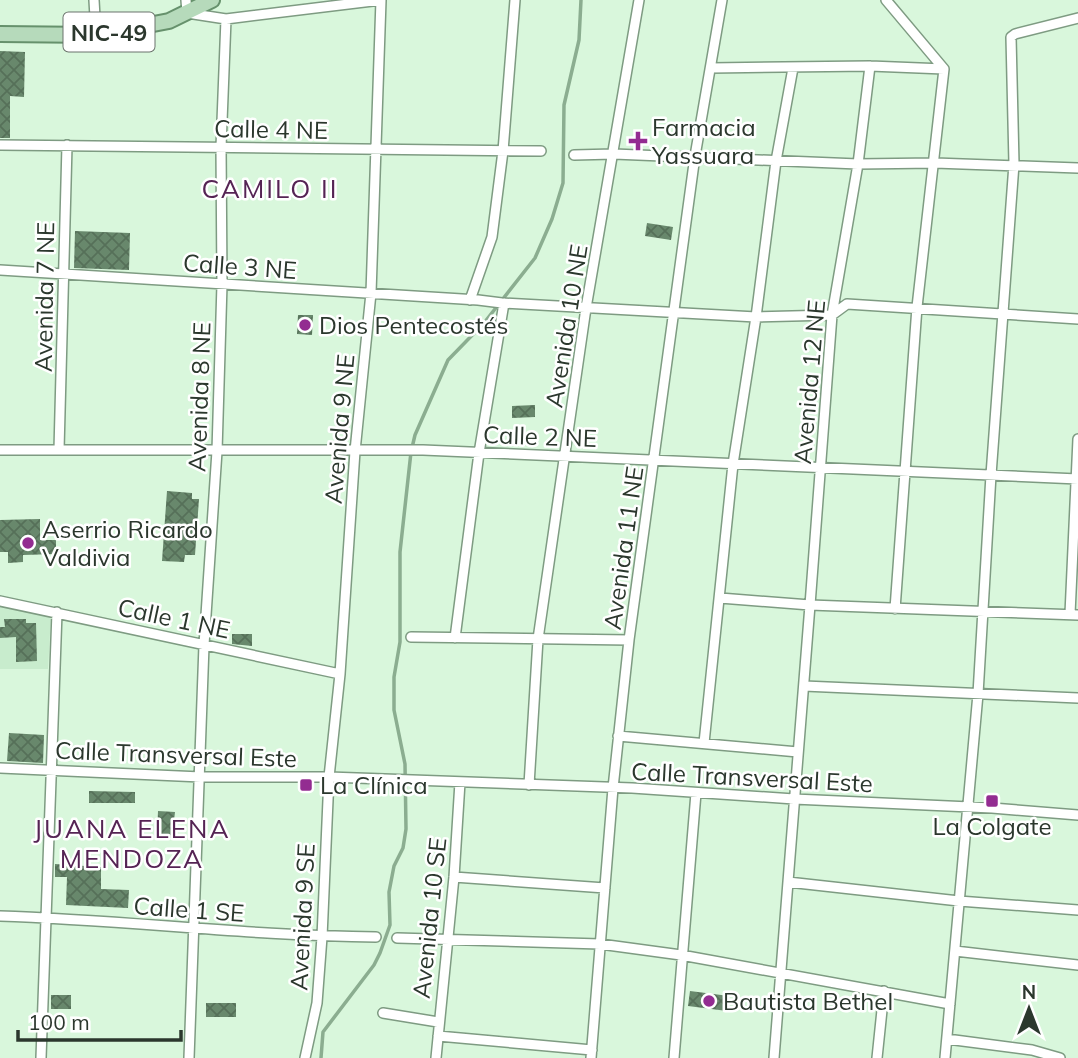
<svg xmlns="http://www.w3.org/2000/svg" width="1078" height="1058" font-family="Mulish,sans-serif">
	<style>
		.built { fill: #c8eccd }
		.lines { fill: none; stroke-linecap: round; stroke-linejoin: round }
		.stream { stroke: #8bad90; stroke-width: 3.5 }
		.building { fill: url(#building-cross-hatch) }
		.street-casing { stroke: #7e9b82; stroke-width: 12 }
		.primary-casing { stroke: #66916c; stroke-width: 18 }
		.street { stroke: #fff; stroke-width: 9 }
		.primary { stroke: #b6dabb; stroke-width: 14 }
		.poi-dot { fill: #932c91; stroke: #fff; stroke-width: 2.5 }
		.labels { text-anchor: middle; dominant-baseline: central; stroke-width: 5; stroke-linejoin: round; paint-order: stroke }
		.shield { fill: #fff; stroke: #6b736c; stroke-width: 2 }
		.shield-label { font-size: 23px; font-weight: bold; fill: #2b372d }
		.poi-label { font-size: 24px; fill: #2b372d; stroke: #fff; text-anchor: start }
		.street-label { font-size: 24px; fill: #2b372d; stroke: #fff }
		.neighbourhood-label { font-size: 26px; letter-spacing: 2px; fill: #552454; stroke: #fff }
	</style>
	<defs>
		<pattern id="building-cross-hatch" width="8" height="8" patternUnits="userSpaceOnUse" patternTransform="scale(1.75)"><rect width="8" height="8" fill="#68886c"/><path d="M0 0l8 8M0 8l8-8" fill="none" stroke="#567059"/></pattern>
	</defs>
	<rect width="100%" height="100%" fill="#d9f7dc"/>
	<!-- built -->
	<path class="built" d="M 0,604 L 51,615 L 48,669 L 0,669 Z"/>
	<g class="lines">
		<!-- stream -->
		<path class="stream" d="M 321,1058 L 323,1032 L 374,965 L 380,953 L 390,925 L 389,892 L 394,866 L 403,848 L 406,829 L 405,764 L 394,710 L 394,677 L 400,642 L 400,552 L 411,452 L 415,435 L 448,360 L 484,323 L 535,258 L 552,219 L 563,183 L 564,105 L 579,40 L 581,0"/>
	</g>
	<!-- building -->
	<path class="building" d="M 0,51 L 25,52 L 24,97 L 10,96 L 10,138 L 0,138 Z
		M 647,223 L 673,227 L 671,240 L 645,236 Z
		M 75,231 L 130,233 L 129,270 L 74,268 Z
		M 298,315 L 313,315 L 312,335 L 297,334 Z
		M 535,405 L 535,417 L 512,418 L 512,406 Z
		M 167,491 L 192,493 L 192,499 L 199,499 L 195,555 L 185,555 L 184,562 L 162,561 Z
		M 40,519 L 40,540 L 56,540 L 56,554 L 23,555 L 23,562 L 8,563 L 8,552 L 0,552 L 0,520 Z
		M 4,619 L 26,619 L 26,623 L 36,623 L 37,661 L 16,662 L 16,637 L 0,638 L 0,627 L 5,627 Z
		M 232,634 L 252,634 L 252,646 L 232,644 Z
		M 9,733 L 44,735 L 43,763 L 7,761 Z
		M 89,791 L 135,792 L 135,803 L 89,803 Z
		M 158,811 L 175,812 L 172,838 L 157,837 Z
		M 55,864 L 101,867 L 101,889 L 129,890 L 128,908 L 66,905 L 67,877 L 55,877 Z
		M 690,991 L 729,996 L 727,1011 L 688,1006 Z
		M 51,995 L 71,995 L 71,1009 L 51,1009 Z
		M 206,1003 L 236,1003 L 236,1017 L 206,1017 Z"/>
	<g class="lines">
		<defs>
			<path id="street" d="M 94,0 L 96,35
				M 186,0 L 187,13 L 226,19 L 381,0
				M 886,0 L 944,69 L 917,307 L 895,609
				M 711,68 L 870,66 L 944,69
				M 0,145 L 541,151
				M 574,155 L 614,154 L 858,164 L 935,163 L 1078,168
				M 0,270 L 478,300 L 502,303 L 756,317 L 832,315 L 847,304 L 1078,319
				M 470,300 L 492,237 L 503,151 L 515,0
				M 0,450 L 423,450 L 1078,479
				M 59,450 L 67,145
				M 720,598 L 810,605 L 832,315 L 858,164 L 870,66
				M 0,601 L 340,674
				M 1070,614 L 1078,439
				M 411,637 L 629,640
				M 455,638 L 479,453 L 504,303
				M 804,686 L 1078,698
				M 618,736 L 798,752
				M 704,743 L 733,464 L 756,317 L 776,161 L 793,68
				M 0,768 L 201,777 L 329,777 L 632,788 L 794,799 L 992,808 L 1078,815
				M 529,785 L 538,639 L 586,308 L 639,0
				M 454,877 L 605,888
				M 788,882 L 959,901 L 1078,910
				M 0,916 C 126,920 250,936 376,937
				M 397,938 L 600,944 L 681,955 L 950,1004
				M 955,951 L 1078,965
				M 383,1013 L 438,1022
				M 438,1036 L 592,1050
				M 947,1039 L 1032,1050 L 1060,1058
				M 41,1058 L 57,612
				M 189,1058 L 204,645 L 217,451 L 222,284 L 221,147 L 226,19
				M 305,1058 L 317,1003 L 322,937 L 329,777 L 340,674 L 355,451 L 371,293 L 381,0
				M 436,1058 L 454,877 L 460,782
				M 591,1058 L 613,788 L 629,640 L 695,156 L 722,0
				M 674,1058 L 696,793
				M 774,1058 L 810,605 L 1078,615
				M 877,1058 L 884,991
				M 945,1058 L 978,694 L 991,475 L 1014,164 L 1011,37 L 1015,34 L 1078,18"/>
			<path id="primary" d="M 0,34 L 96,35 L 169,21 L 212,0"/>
		</defs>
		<!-- street casing -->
		<use href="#street" class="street-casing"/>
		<!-- primary casing -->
		<use href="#primary" class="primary-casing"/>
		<!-- street -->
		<use href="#street" class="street"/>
		<!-- primary -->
		<use href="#primary" class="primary"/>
	</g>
	<!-- markers -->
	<g class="poi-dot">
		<path d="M634.5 130.5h7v7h7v7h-7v7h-7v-7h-7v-7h7z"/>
		<circle cx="305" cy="325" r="7"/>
		<circle cx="28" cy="543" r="7"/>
		<rect x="299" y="778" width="14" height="14" rx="3.5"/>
		<rect x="985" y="794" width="14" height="14" rx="3.5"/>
		<circle cx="709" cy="1001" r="7"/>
	</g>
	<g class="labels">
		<!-- shield labels -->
		<rect class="shield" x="63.5" y="12.5" width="91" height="39" rx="5"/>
		<g class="shield-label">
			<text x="109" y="32">NIC-49</text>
		</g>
		<!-- poi labels -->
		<g class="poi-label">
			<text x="652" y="127">Farmacia<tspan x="652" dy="28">Yassuara</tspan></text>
			<text x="319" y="325">Dios Pentecostés</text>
			<text x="42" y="529">Aserrio Ricardo<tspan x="42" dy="28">Valdivia</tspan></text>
			<text x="320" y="785">La Clínica</text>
			<text x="992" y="826" text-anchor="middle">La Colgate</text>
			<text x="723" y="1001">Bautista Bethel</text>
		</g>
		<!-- street labels -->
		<g class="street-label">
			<text transform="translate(271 129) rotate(1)">Calle 4 NE</text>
			<text transform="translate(240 266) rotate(4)">Calle 3 NE</text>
			<text transform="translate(44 297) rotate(-89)">Avenida 7 NE</text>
			<text transform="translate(566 326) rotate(-81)">Avenida 10 NE</text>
			<text transform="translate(809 382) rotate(-85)">Avenida 12 NE</text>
			<text transform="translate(199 397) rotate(-88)">Avenida 8 NE</text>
			<text transform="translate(339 429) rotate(-85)">Avenida 9 NE</text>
			<text transform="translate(540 436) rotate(2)">Calle 2 NE</text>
			<text transform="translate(623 548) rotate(-82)">Avenida 11 NE</text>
			<text transform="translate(174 618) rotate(12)">Calle 1 NE</text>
			<text transform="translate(176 754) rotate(2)">Calle Transversal Este</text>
			<text transform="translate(752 777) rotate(3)">Calle Transversal Este</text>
			<text transform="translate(189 909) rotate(4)">Calle 1 SE</text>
			<text transform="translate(302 917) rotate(-87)">Avenida 9 SE</text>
			<text transform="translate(429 918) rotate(-84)">Avenida 10 SE</text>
		</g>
		<!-- neighbourhood labels -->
		<g class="neighbourhood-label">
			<text x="270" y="188">CAMILO II</text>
			<text x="132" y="828">JUANA ELENA<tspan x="132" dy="30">MENDOZA</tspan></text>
		</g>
	</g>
	<!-- north arrow -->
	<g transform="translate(1029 1009)" stroke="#ffffff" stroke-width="5" paint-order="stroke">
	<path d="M0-5L12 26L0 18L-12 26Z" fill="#2b372d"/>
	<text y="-10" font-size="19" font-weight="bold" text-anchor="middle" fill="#2b372d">N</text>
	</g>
	<!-- scale -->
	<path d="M18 1030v10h163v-10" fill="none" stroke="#2b372d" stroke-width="3.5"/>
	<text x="28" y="1030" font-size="21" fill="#2b372d" stroke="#ffffff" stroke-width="5" paint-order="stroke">100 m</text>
</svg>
